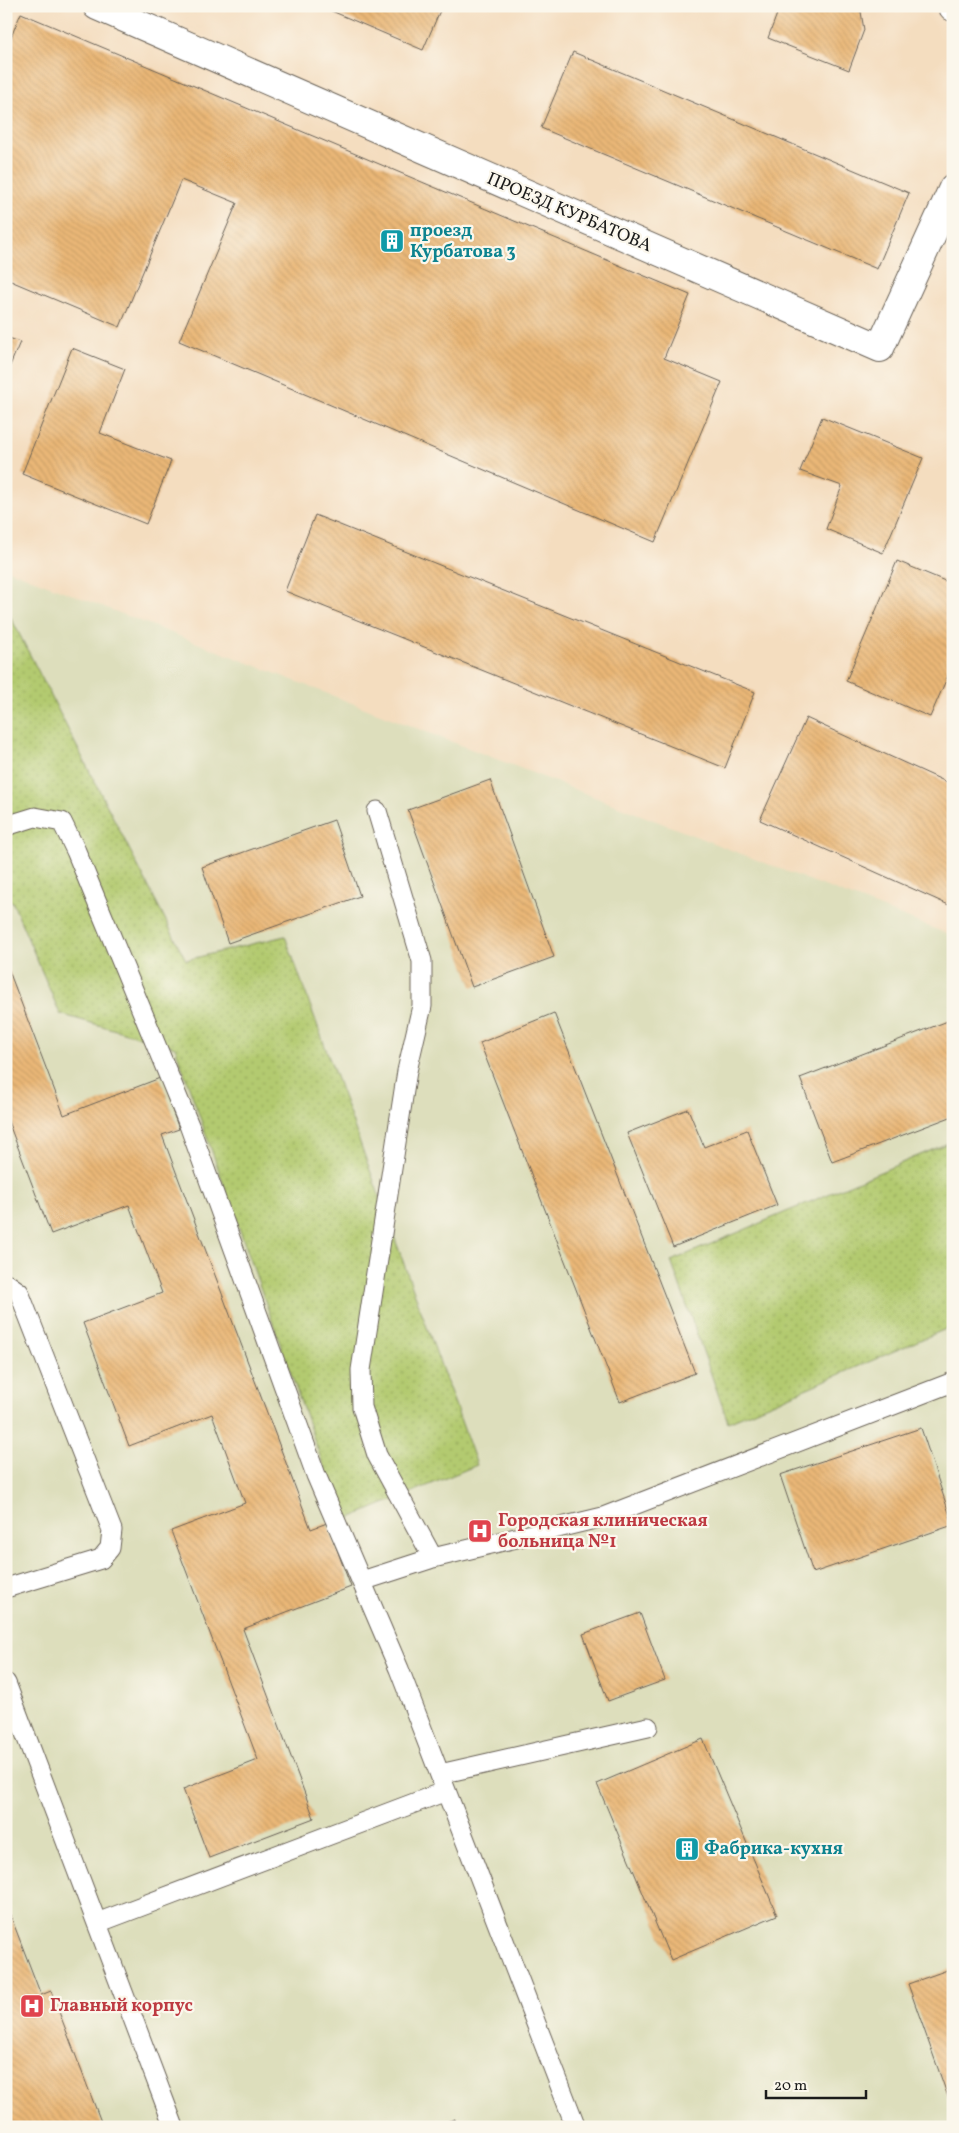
<svg xmlns="http://www.w3.org/2000/svg" width="959" height="2133" font-family="Vollkorn,serif">
	<style>
		.built { fill: #dddebc }
		.park { fill: url(#park-dots); stroke: #687346 }
		.building { fill: url(#building-back-hatch) }
		.lines { fill: none; stroke-linecap: round; stroke-linejoin: round }
		.lane-casing { stroke: #686055; stroke-width: 21 }
		.street-casing { stroke: #686055; stroke-width: 30 }
		.lane { stroke: #fff; stroke-width: 19 }
		.street { stroke: #fff; stroke-width: 28 }
		.labels { text-anchor: middle; dominant-baseline: central; stroke-width: 4.5; stroke-linejoin: round; paint-order: stroke }
		.street-label { font-size: 18px; fill: #1c1c1c; stroke: #fbf7ec }
		.culture-label { font-size: 18px; font-weight: bold; fill: #0d838f; stroke: #fbf7ec; text-anchor: start }
		.health-label { font-size: 18px; font-weight: bold; fill: #be3a42; stroke: #fbf7ec; text-anchor: start }
	</style>
	<defs>
		<pattern id="park-dots" width="8" height="8" patternUnits="userSpaceOnUse" patternTransform="scale(1.25)"><rect width="8" height="8" fill="#b3ca6f"/><path d="M2 2h.1M6 6h.1" fill="none" stroke="#99ad60" stroke-width="1.8" stroke-linecap="round"/></pattern>
		<pattern id="building-back-hatch" width="6" height="6" patternUnits="userSpaceOnUse" patternTransform="scale(1.25)"><rect width="6" height="6" fill="#eab777"/><path d="M-1 5l2 2M0 0l6 6M5-1l2 2" fill="none" stroke="#c89d66"/></pattern>
	</defs>
	<rect width="100%" height="100%" fill="#fbf7ec"/>
	<filter id="ink" filterUnits="userSpaceOnUse"><feTurbulence type="fractalNoise" baseFrequency=".02" numOctaves="2"/><feDisplacementMap in="SourceGraphic" scale="10" xChannelSelector="R" yChannelSelector="G"/><feConvolveMatrix kernelMatrix="1 2 1 2 8 2 1 2 1" color-interpolation-filters="sRGB"/></filter>
	<filter id="wash" filterUnits="userSpaceOnUse"><feTurbulence type="fractalNoise" baseFrequency=".0096" numOctaves="4" result="noise"/><feDisplacementMap in="SourceGraphic" scale="20" xChannelSelector="R" yChannelSelector="G"/><feGaussianBlur stdDeviation="1.12" result="paint"/><feColorMatrix in="noise" values="0 0 0 0 0 0 0 0 0 0 0 0 0 0 0 0 0 1.4 0 .05"/><feComposite in="paint" operator="in"/></filter>
	<g filter="url(#wash)">
		<rect width="100%" height="100%" fill="#f4ddbf"/>
		<!-- built -->
		<path class="built" d="M 6,569 L 953,936 L 953,2127 L 6,2127 Z"/>
		<!-- park -->
		<path class="park" d="M 6,608 L 186,960 L 285,936 L 477,1465 L 343,1521 L 175,1047 L 60,1014 L 12,901 L 6,903 Z
			M 953,1141 L 953,1326 L 728,1422 L 671,1261 Z"/>
		<g id="blocks">
			<!-- building -->
			<path class="building" d="M 320,6 L 442,6 L 423,50 Z
				M 780,6 L 860,6 L 864,30 L 849,70 L 768,38 Z
				M 21,13 L 690,295 L 664,358 L 722,382 L 655,542 L 179,341 L 237,203 L 181,180 L 120,327 L 6,279 L 6,49 Z
				M 573,52 L 909,193 L 877,269 L 541,128 Z
				M 6,337 L 20,342 L 6,375 Z
				M 72,348 L 125,369 L 100,433 L 171,461 L 146,524 L 22,474 Z
				M 822,417 L 923,458 L 883,553 L 826,529 L 842,486 L 800,471 Z
				M 315,515 L 755,692 L 725,768 L 285,591 Z
				M 897,561 L 945,581 L 953,564 L 953,664 L 930,717 L 846,681 Z
				M 806,718 L 953,785 L 953,902 L 951,906 L 760,820 Z
				M 490,780 L 554,957 L 472,987 L 408,810 Z
				M 334,820 L 360,896 L 228,943 L 202,867 Z
				M 6,963 L 64,1115 L 160,1078 L 179,1129 L 162,1135 L 311,1529 L 327,1523 L 351,1587 L 243,1629 L 314,1818 L 209,1858 L 183,1789 L 258,1760 L 171,1531 L 245,1503 L 212,1414 L 129,1446 L 83,1323 L 162,1293 L 129,1205 L 51,1234 L 6,1116 Z
				M 554,1013 L 695,1373 L 620,1402 L 480,1043 Z
				M 953,1019 L 953,1116 L 832,1162 L 800,1078 Z
				M 688,1109 L 704,1147 L 747,1130 L 777,1205 L 673,1247 L 627,1133 Z
				M 921,1428 L 953,1525 L 813,1573 L 780,1475 Z
				M 640,1613 L 665,1680 L 608,1701 L 583,1634 Z
				M 703,1739 L 777,1915 L 671,1960 L 597,1784 Z
				M 6,1904 L 41,1995 L 51,1991 L 103,2127 L 6,2127 Z
				M 953,1968 L 953,2108 L 952,2108 L 908,1984 Z
				M 455,2119 L 457,2127 L 434,2127 L 434,2126 Z"/>
		</g>
	</g>
	<g filter="url(#ink)">
		<use href="#blocks" fill-opacity="0" stroke="#686055" stroke-width="1"/>
		<g class="lines">
			<defs>
				<path id="lane" d="M 377,811 L 422,961 L 422,1006 L 407,1071 L 361,1370 L 362,1407 L 377,1455 L 433,1558
					M 6,826 L 35,817 L 62,822 L 76,851 L 189,1125 L 316,1475 L 399,1669 L 576,2127
					M 6,1283 L 19,1292 L 112,1530 L 110,1548 L 101,1559 L 6,1588
					M 362,1581 L 433,1558 L 603,1517 L 953,1382
					M 6,1683 L 174,2127
					M 440,1774 L 648,1727
					M 97,1923 L 446,1791"/>
				<path id="street" d="M 97,6 L 880,348 L 953,188
					M 953,6 L 953,7"/>
			</defs>
			<!-- lane casing -->
			<use href="#lane" class="lane-casing"/>
			<!-- street casing -->
			<use href="#street" class="street-casing"/>
			<!-- lane -->
			<use href="#lane" class="lane"/>
			<!-- street -->
			<use href="#street" class="street"/>
		</g>
	</g>
	<!-- icons -->
	<defs>
		<symbol id="building-square" viewBox="-11 -11 22 22"><rect x="-9" y="-9" width="18" height="18" rx="4" fill="#0f9aa8" stroke="#fbf7ec"/><path d="M-4-6H4V6H1V3H-1V6H-4ZM-2.5-4.3h1.7v1.8h-1.7ZM.8-4.3h1.7v1.8H.8ZM-2.5-1h1.7V.8h-1.7ZM.8-1h1.7V.8H.8Z" fill="#fff"/></symbol>
		<symbol id="hospital-square" viewBox="-11 -11 22 22"><rect x="-9" y="-9" width="18" height="18" rx="4" fill="#e0444e" stroke="#fbf7ec"/><path d="M-5-5h3v3.5h4V-5h3V5h-3V1.5h-4V5h-3Z" fill="#fff"/></symbol>
	</defs>
	<g fill-rule="evenodd">
		<use href="#building-square" x="378" y="227" width="28" height="28"/>
		<use href="#hospital-square" x="466" y="1517" width="28" height="28"/>
		<use href="#building-square" x="673" y="1835" width="28" height="28"/>
		<use href="#hospital-square" x="18" y="1992" width="28" height="28"/>
	</g>
	<g class="labels">
		<!-- street labels -->
		<g class="street-label">
			<text transform="translate(569 213) rotate(23)">ПРОЕЗД КУРБАТОВА</text>
		</g>
		<!-- culture labels -->
		<g class="culture-label">
			<text x="410" y="231">проезд<tspan x="410" dy="21">Курбатова 3</tspan></text>
			<text x="704" y="1849">Фабрика-кухня</text>
		</g>
		<!-- health labels -->
		<g class="health-label">
			<text x="498" y="1521">Городская клиническая<tspan x="498" dy="21">больница №1</tspan></text>
			<text x="50" y="2006">Главный корпус</text>
		</g>
	</g>
	<!-- margin -->
	<rect width="959" height="2133" fill="none" stroke="#fbf7ec" stroke-width="25"/>
	<!-- scale -->
	<path d="M766 2090v8h100v-8" fill="none" stroke="#1c1c1c" stroke-width="2.5"/>
	<text x="774" y="2090" font-size="15" fill="#1c1c1c" stroke="#fbf7ec" stroke-width="4" paint-order="stroke">20 m</text>
</svg>
